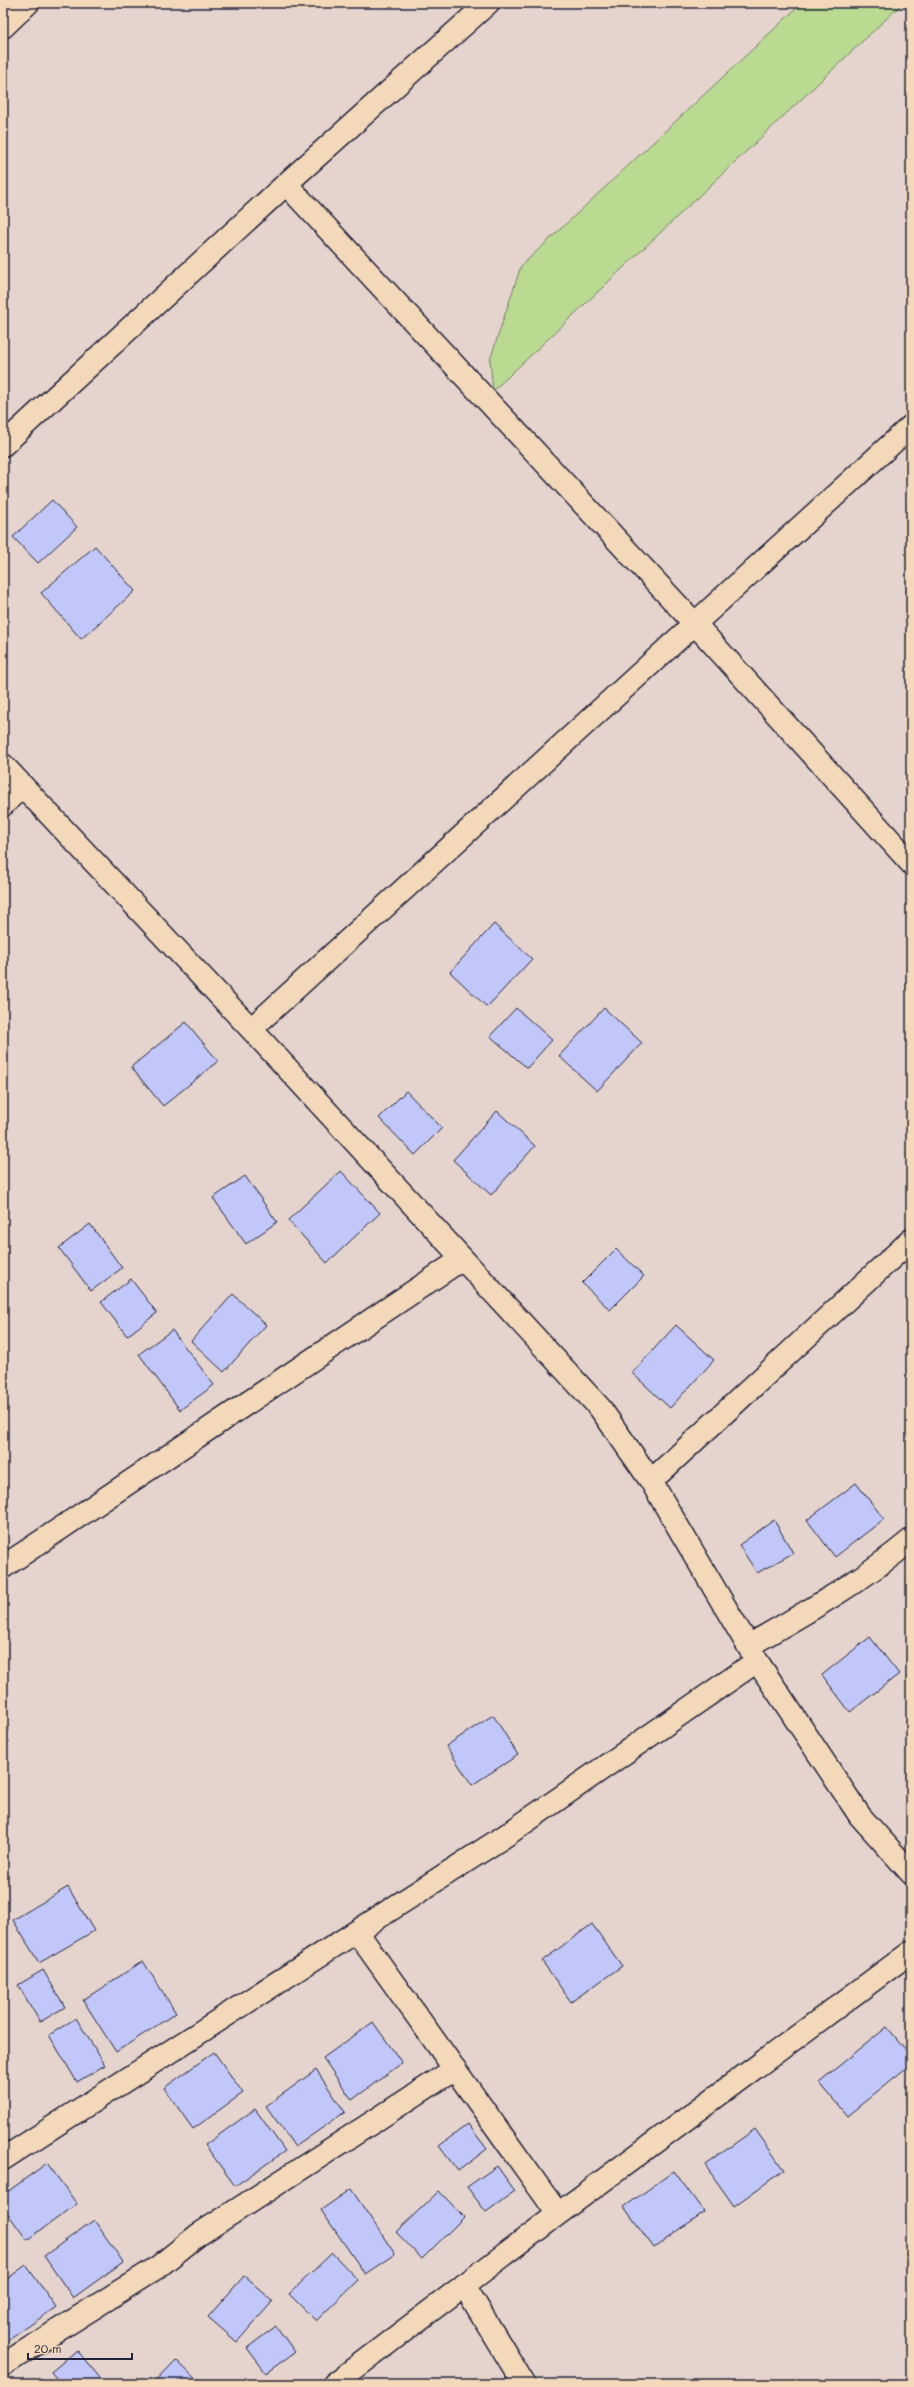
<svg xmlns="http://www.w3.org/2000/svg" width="914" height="2387" font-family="Mali,sans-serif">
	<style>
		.green { fill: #bada92; stroke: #6e7e66 }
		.building { fill: #c2c7f9; stroke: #22223b }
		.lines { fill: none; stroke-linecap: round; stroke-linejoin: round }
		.street-casing { stroke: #22223b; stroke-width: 25 }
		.street { stroke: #f3d9ba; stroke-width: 22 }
	</style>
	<rect width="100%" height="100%" fill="#e4d4cd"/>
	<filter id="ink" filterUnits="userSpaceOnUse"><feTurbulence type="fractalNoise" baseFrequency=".025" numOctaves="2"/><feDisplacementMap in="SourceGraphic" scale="8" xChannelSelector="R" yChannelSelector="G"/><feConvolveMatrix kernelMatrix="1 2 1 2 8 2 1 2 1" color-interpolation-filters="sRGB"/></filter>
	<g filter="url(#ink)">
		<!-- green -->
		<path class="green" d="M 802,3 L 903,3 L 493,391 L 490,360 L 521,266 Z"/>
		<!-- building -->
		<path class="building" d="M 52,500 L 77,527 L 38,563 L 13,537 Z
			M 95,546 L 135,591 L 81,639 L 41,593 Z
			M 494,924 L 532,959 L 487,1007 L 450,972 Z
			M 516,1008 L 552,1040 L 527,1068 L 490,1036 Z
			M 604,1008 L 642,1043 L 597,1091 L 559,1056 Z
			M 186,1022 L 218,1061 L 163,1106 L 131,1067 Z
			M 406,1091 L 442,1128 L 415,1155 L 379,1118 Z
			M 497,1111 L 535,1146 L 491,1195 L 453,1160 Z
			M 341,1171 L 380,1213 L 327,1263 L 288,1220 Z
			M 245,1176 L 277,1222 L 246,1244 L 213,1198 Z
			M 90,1224 L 122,1268 L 91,1291 L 59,1248 Z
			M 616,1249 L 644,1276 L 610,1310 L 582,1283 Z
			M 131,1279 L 157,1313 L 127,1336 L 101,1302 Z
			M 233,1294 L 266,1325 L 224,1372 L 191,1341 Z
			M 676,1325 L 714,1360 L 670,1408 L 632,1373 Z
			M 172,1330 L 214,1385 L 180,1410 L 139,1354 Z
			M 856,1483 L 884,1519 L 835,1557 L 807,1520 Z
			M 774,1520 L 793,1553 L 757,1573 L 739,1545 Z
			M 870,1637 L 899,1674 L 850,1712 L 822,1675 Z
			M 493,1715 L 518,1755 L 472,1785 L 446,1746 Z
			M 68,1887 L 94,1931 L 39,1963 L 13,1920 Z
			M 592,1924 L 622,1966 L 571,2002 L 542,1961 Z
			M 143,1961 L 176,2013 L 116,2052 L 83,2000 Z
			M 43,1970 L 65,2007 L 40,2022 L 18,1985 Z
			M 76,2018 L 105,2065 L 77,2082 L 49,2035 Z
			M 373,2022 L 402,2063 L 352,2100 L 323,2058 Z
			M 887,2027 L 911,2056 L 911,2064 L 847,2116 L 819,2082 Z
			M 214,2052 L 243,2093 L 193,2129 L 164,2088 Z
			M 316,2070 L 345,2112 L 295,2147 L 266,2106 Z
			M 255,2109 L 285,2151 L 235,2186 L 205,2145 Z
			M 468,2124 L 487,2149 L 458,2171 L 439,2146 Z
			M 755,2129 L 784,2170 L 734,2206 L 705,2165 Z
			M 47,2163 L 77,2204 L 27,2240 L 3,2207 L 3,2195 Z
			M 497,2166 L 515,2191 L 486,2212 L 467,2187 Z
			M 674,2171 L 704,2212 L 654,2248 L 624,2207 Z
			M 351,2189 L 395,2254 L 365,2274 L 321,2210 Z
			M 439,2191 L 464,2217 L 422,2259 L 396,2232 Z
			M 94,2220 L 123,2262 L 73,2298 L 44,2256 Z
			M 332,2253 L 358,2280 L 316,2321 L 289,2294 Z
			M 26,2265 L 56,2307 L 6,2342 L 3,2338 L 3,2282 Z
			M 244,2276 L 273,2301 L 237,2342 L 208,2317 Z
			M 276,2326 L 295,2352 L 266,2373 L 247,2348 Z
			M 77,2350 L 105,2384 L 61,2384 L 51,2372 Z
			M 176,2360 L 201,2384 L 153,2384 Z"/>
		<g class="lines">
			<defs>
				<path id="street" d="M 3,27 L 28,3
					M 286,184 L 695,624 L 911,863
					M 3,445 L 286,184 L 488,3
					M 3,765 L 251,1029 L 600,1408 L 651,1481 L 757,1661 L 860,1816 L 911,1873
					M 3,805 L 22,786
					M 251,1029 L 911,426
					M 651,1481 L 911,1240
					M 3,1567 L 462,1259
					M 748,1646 C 805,1613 861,1582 911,1540
					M 357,1932 L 558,2214
					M 3,2159 L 505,1836 L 757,1661
					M 464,2285 L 524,2384
					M 3,2365 L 158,2267 L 198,2235 L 455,2069
					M 334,2384 L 558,2214 L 911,1952"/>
			</defs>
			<!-- street casing -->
			<use href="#street" class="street-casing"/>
			<!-- street -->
			<use href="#street" class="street"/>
		</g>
	</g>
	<!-- margin -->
	<rect width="914" height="2387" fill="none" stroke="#f3d9ba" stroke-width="16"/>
	<rect x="8" y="8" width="898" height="2371" fill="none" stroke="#22223b" stroke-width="1.5" filter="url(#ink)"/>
	<!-- scale -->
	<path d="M28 2353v6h104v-6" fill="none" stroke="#22223b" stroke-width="2"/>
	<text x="34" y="2353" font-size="12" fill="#22223b" stroke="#f3d9ba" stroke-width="3" paint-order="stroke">20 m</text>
</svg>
